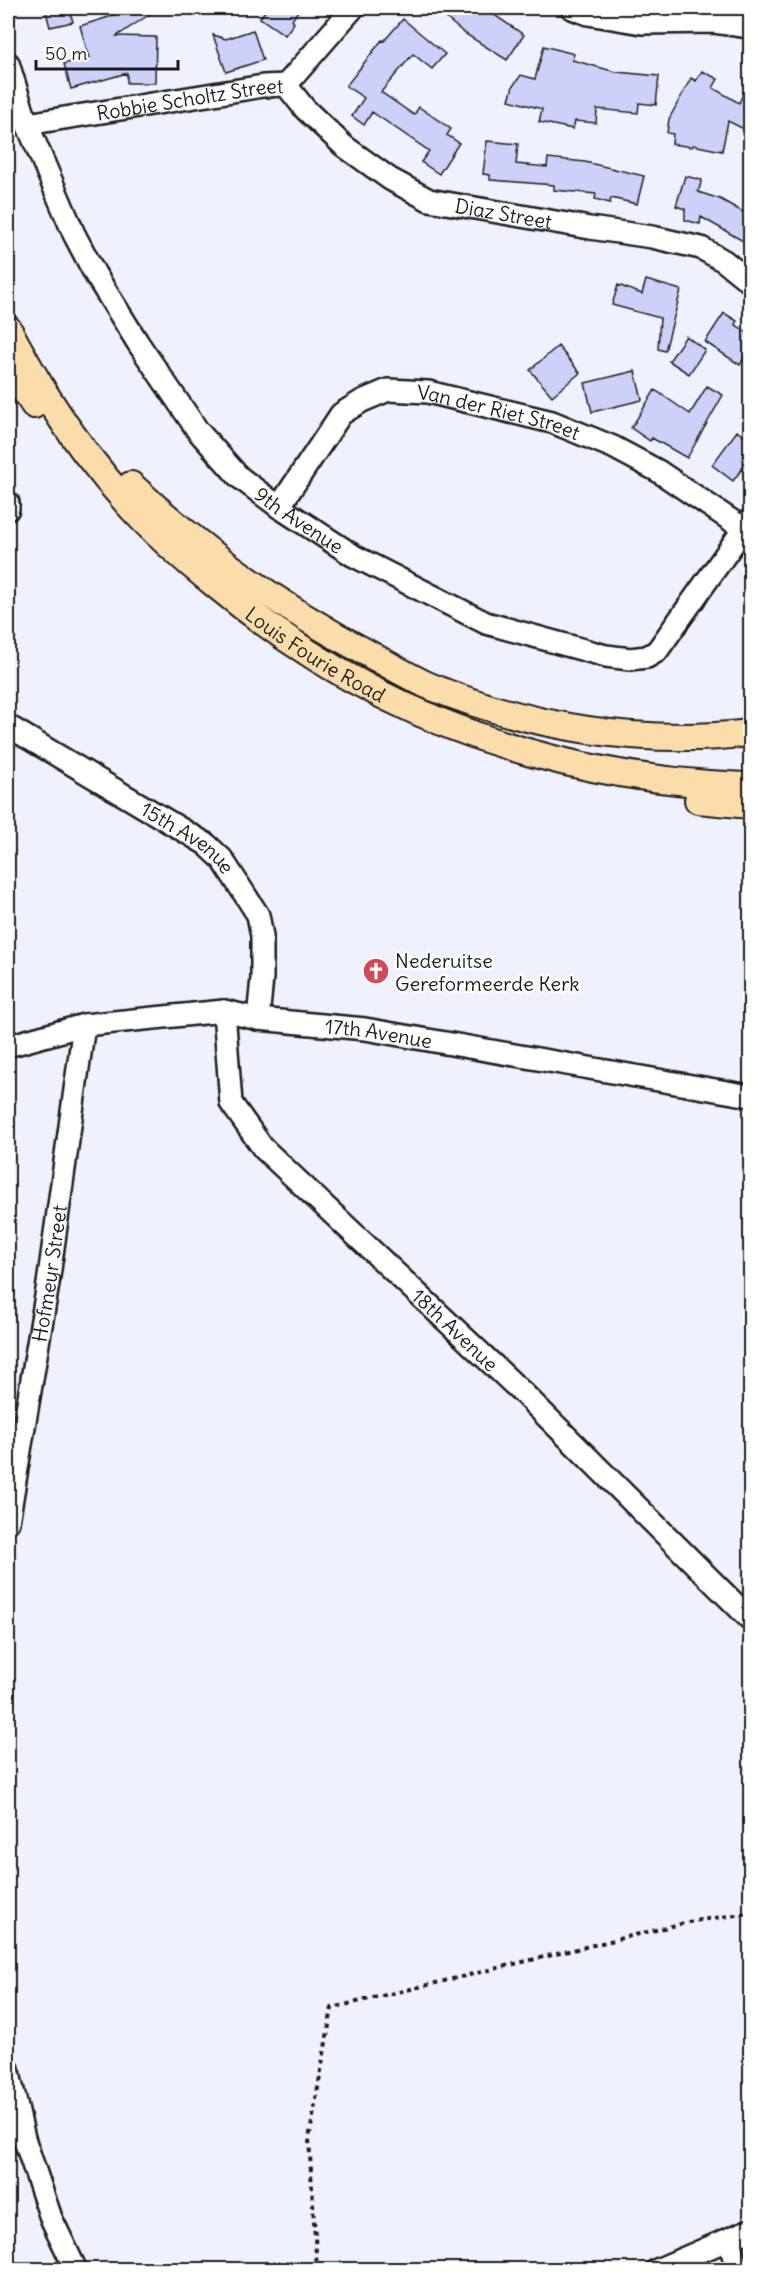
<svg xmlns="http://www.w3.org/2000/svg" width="758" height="2277" font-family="Delius,sans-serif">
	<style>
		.building { fill: #ccd1fa; stroke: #1c1c1c; stroke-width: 1.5 }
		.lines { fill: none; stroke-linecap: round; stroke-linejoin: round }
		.minor-casing { stroke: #1c1c1c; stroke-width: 26 }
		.major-casing { stroke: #1c1c1c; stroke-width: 30 }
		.path { stroke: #1c1c1c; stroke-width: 4; stroke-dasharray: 4.5 4.5; stroke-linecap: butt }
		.minor { stroke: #fff; stroke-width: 21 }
		.major { stroke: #fbddab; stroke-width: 26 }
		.labels { text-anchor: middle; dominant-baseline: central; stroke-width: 5; stroke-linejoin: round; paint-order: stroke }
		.street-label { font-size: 20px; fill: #1c1c1c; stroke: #fff }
		.poi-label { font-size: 20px; fill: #1c1c1c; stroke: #fff; text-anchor: start }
	</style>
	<rect width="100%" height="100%" fill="#f0f1fe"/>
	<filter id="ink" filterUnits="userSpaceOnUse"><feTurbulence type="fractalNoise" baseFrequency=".0167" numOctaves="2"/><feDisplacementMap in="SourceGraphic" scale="12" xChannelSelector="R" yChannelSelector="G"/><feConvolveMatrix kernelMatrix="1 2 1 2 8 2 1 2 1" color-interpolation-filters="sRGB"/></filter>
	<g filter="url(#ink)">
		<!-- building -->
		<path class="building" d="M 45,8 L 69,8 L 73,22 L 50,27 Z
			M 125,8 L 159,8 L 117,36 L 156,37 L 155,83 L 127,83 L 127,73 L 71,89 L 64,64 L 89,57 L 80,26 L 112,16 Z
			M 267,8 L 300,8 L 292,20 L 294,23 L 285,35 L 260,18 Z
			M 434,8 L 484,8 L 524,35 L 507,60 L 464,33 Z
			M 403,19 L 445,54 L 432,69 L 413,54 L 381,92 L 414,115 L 419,107 L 451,129 L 447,135 L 459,143 L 439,174 L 421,162 L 429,151 L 372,112 L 364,125 L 352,116 L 364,98 L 346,86 L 382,40 L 384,41 Z
			M 253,30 L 263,60 L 226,72 L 213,35 L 226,39 Z
			M 544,46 L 574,54 L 572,60 L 616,72 L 659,76 L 656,105 L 639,103 L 638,113 L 597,109 L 596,123 L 575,121 L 573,129 L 539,122 L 542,109 L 509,100 L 513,86 L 521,75 L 535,79 Z
			M 702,71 L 718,79 L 713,88 L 739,103 L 750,78 L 750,132 L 728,121 L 722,151 L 693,145 L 692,147 L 672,144 L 673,134 L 667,133 L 669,119 L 691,78 L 696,81 Z
			M 487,141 L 518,144 L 516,164 L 547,167 L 548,158 L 585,162 L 644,176 L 637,204 L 611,198 L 610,203 L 595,199 L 596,194 L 554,190 L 554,185 L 490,180 L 490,175 L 483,174 Z
			M 685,176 L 702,180 L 698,192 L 720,199 L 750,216 L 750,245 L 701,217 L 700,224 L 685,220 L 685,209 L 676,206 Z
			M 646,280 L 681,290 L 665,351 L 658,349 L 660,318 L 612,305 L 618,285 L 642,294 Z
			M 724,313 L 737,321 L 735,324 L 750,335 L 750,349 L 740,365 L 705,342 Z
			M 686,336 L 705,350 L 689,374 L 669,361 Z
			M 558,346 L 580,373 L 552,396 L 530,370 Z
			M 635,371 L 642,400 L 592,412 L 585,383 Z
			M 707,386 L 723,395 L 687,458 L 652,438 L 650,441 L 631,428 L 655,390 L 690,414 Z
			M 737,431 L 750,441 L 750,469 L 745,465 L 733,481 L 712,465 Z"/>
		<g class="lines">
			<defs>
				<g id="minor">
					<path d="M 572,8 L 588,14 L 642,23 L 714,22 L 750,27"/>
					<path id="s1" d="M 8,63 L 27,124 L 74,234 L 95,274 L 138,343 L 198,431 L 239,477 L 279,507 L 354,556 L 486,623 L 606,656 L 630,659 L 647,657 L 657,651 L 750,520"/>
					<path id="s2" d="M 286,85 L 305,109 L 344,146 L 390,179 L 429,200 L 590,228 L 652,237 L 701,248 L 724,261 L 750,282"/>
					<path id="s3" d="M 27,124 L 263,86 L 286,85 L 353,8"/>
					<path d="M 8,503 L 8,509"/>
					<path id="s4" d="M 279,507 L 341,414 L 362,401 L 388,390 L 428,392 L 552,422 L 613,447 L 658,471 L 744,529"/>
					<path id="s5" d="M 8,726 L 206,844 L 222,859 L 258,915 L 262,936 L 262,978 L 258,1019"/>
					<path id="s6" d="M 224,1011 L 231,1103 L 263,1148 L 525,1395 L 750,1619"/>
					<path id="s7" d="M 8,1046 L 84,1025 L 224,1011 L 258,1019 L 365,1029 L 750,1096"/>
					<path id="s8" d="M 8,1522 L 48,1284 L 84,1025"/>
					<path d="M 8,2069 L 24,2138 L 51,2218 L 76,2270"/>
					<path d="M 729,2239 L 737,2270"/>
					<path d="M 657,2270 L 750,2230"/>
				</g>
				<g id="major">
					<path id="s9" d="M 8,329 C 21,353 34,377 49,400 C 71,435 102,475 129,505 C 156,535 186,561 217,586 C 370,713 547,779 746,786"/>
					<path d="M 8,366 L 34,405"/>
					<path d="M 131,485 C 203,552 284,609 371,655 C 389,665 408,676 427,685 C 527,727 642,746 750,733"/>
					<path d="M 698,800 L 750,805"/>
				</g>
			</defs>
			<!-- minor casing -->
			<use href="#minor" class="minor-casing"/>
			<!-- major casing -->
			<use href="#major" class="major-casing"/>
			<!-- path -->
			<path class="path" d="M 317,2270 L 309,2139 L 332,2008 L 693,1921 L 750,1913"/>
			<!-- minor -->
			<use href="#minor" class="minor"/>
			<!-- major -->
			<use href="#major" class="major"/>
		</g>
	</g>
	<!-- icons -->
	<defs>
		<symbol id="church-disc" viewBox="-11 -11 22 22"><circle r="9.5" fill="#d1495b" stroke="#fff"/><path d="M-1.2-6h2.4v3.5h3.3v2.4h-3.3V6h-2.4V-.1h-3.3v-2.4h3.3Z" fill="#fff"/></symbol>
	</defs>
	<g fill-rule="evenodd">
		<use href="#church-disc" x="361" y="956" width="30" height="30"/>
	</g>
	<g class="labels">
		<!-- street labels -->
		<g class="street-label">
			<text stroke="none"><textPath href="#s3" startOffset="165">Robbie Scholtz Street</textPath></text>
			<text stroke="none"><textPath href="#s2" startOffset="261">Diaz Street</textPath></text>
			<text stroke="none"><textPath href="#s4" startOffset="278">Van der Riet Street</textPath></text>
			<text stroke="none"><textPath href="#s1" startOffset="552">9th Avenue</textPath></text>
			<text stroke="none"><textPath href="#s9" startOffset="454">Louis Fourie Road</textPath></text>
			<text stroke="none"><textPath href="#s5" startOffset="212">15th Avenue</textPath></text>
			<text stroke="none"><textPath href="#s7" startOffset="376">17th Avenue</textPath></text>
			<text stroke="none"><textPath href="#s8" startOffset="252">Hofmeyr Street</textPath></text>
			<text stroke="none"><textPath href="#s6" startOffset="412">18th Avenue</textPath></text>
		</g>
		<!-- poi labels -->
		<g class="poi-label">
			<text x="395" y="960">Nederuitse<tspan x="395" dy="23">Gereformeerde Kerk</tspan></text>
		</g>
	</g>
	<!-- margin -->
	<rect width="758" height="2277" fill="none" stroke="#fff" stroke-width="30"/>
	<rect x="15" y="15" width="728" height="2247" fill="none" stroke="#1c1c1c" stroke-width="2" filter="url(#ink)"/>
	<!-- scale -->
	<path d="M36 60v9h142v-9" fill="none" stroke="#1c1c1c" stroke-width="3"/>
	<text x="45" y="60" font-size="18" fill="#1c1c1c" stroke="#ffffff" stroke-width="4.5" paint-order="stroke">50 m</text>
</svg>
